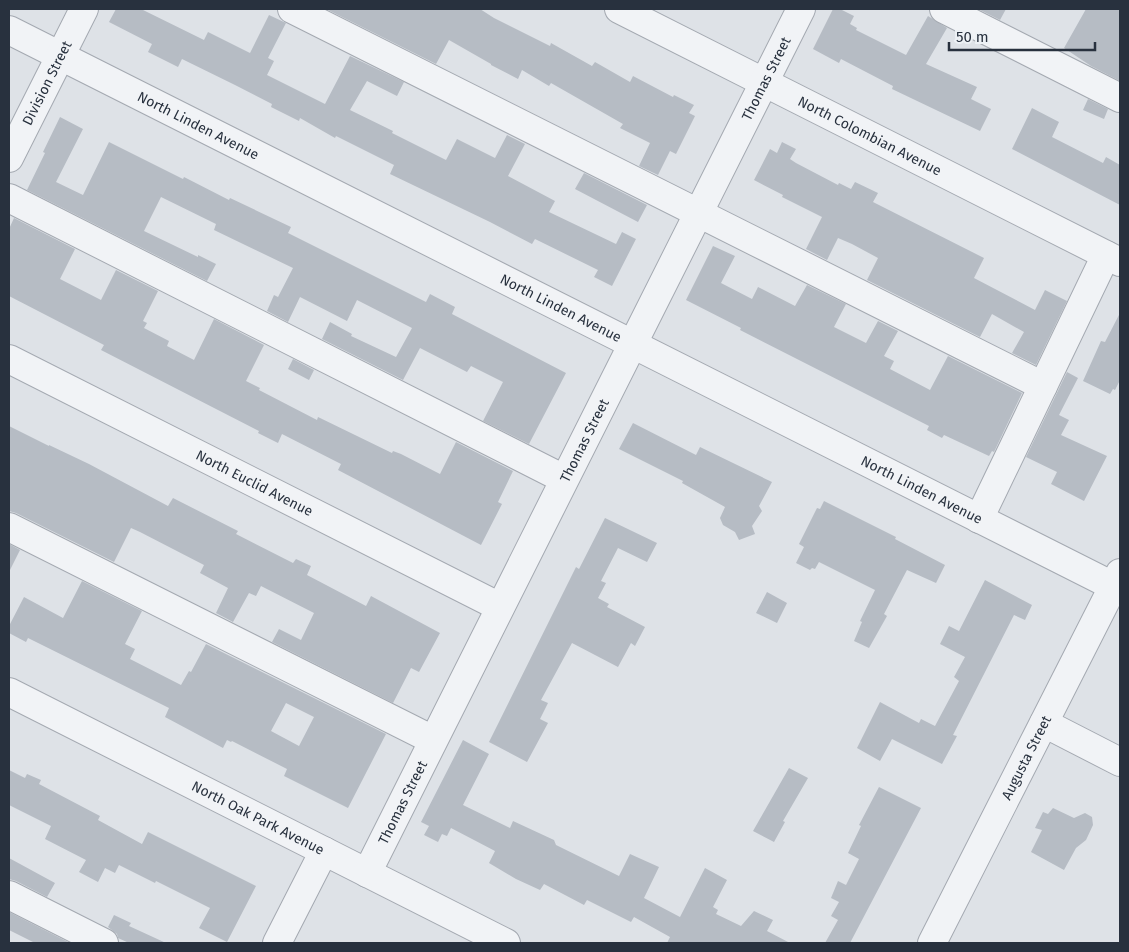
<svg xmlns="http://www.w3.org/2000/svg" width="1129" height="952" font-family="'Fira Sans',sans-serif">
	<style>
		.building { fill: #b6bcc4; fill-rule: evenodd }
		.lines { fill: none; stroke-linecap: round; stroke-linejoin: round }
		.minor-casing { stroke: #a4a9b1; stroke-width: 30 }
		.minor { stroke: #f1f3f6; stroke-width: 28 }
		.labels { text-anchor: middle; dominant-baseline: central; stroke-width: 5; stroke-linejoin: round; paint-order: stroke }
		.street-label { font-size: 14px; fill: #28313e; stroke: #edf1f5 }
	</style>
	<rect width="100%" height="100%" fill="#dee2e7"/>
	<!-- building -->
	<path class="building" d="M 116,9 L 141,9 L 204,40 L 208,32 L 250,53 L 269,15 L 286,23 L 268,58 L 274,61 L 267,75 L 325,104 L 350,56 L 404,82 L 397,96 L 367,81 L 350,110 L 393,131 L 392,133 L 446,160 L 457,139 L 495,158 L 507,135 L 525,144 L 508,176 L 555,201 L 549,212 L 616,244 L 622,232 L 636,239 L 612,286 L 594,277 L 598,270 L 535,239 L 532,244 L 490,222 L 390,174 L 394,165 L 336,136 L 335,138 L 300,118 L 299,121 L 271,107 L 272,104 L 235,85 L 182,59 L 178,67 L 148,52 L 152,44 L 109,22 Z
		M 326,9 L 480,9 L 494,18 L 550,46 L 551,43 L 592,66 L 595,62 L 630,82 L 633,76 L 673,97 L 674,95 L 694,105 L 689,113 L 695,116 L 676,154 L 670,151 L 658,175 L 639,166 L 650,143 L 620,128 L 623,124 L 551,83 L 549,86 L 522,70 L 518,79 L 491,65 L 491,64 L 449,40 L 436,64 Z
		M 833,9 L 840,9 L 854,16 L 850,24 L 857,28 L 856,30 L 906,55 L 928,16 L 947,28 L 926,64 L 977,87 L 971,99 L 991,109 L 980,131 L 892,89 L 893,86 L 841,59 L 839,63 L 813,49 Z
		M 978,9 L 1006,9 L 1000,20 Z
		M 1086,9 L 1120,9 L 1120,81 L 1091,66 L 1064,48 Z
		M 1088,99 L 1108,109 L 1104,119 L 1083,110 Z
		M 1032,108 L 1059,122 L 1052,137 L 1103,163 L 1106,157 L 1120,165 L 1120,205 L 1012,149 Z
		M 60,117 L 83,129 L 56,182 L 83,195 L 109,142 L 183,179 L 184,177 L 229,200 L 230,198 L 291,227 L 288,233 L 426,302 L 430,294 L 455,307 L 452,314 L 566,373 L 529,444 L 483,421 L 503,382 L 471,366 L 467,372 L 420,348 L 403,380 L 322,339 L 330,322 L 352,334 L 351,336 L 396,357 L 412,328 L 357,300 L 347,321 L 300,297 L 288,322 L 267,311 L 274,295 L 278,297 L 293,268 L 214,230 L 216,224 L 161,197 L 144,231 L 198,257 L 198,255 L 216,264 L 207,281 L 27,190 L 45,153 L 43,152 Z
		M 782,142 L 796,149 L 790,159 L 796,163 L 838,185 L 839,183 L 851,189 L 855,182 L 878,193 L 873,202 L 984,258 L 974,278 L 1035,310 L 1045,290 L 1067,301 L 1036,365 L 1012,353 L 1024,332 L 992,314 L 980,337 L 867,280 L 878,258 L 852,244 L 838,238 L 827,260 L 806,249 L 822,217 L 782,197 L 783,195 L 754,180 L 770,149 L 777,153 Z
		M 584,173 L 647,205 L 638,222 L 575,189 Z
		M 14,218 L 75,249 L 60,279 L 101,300 L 116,270 L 158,291 L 143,321 L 147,323 L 144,328 L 169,341 L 167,346 L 194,360 L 214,319 L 264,345 L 246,381 L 260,388 L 259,390 L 317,420 L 318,417 L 392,453 L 393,451 L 401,454 L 440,474 L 456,442 L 513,471 L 498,502 L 502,504 L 481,545 L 338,470 L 341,464 L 282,434 L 278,443 L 258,433 L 259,431 L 101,350 L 104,345 L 9,296 L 9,229 Z
		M 713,246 L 735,256 L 721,283 L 752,299 L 758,287 L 795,306 L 807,285 L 846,304 L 834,327 L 866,343 L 878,321 L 898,331 L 884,356 L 894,361 L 890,369 L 930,390 L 948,356 L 1022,393 L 994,452 L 992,451 L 989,456 L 944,435 L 942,438 L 927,430 L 929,426 L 740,330 L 741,328 L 686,300 Z
		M 1120,313 L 1120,380 L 1115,390 L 1113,389 L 1110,394 L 1083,381 L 1101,341 L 1105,342 Z
		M 293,359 L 314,370 L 309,380 L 288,369 Z
		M 1067,372 L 1078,378 L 1059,415 L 1069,420 L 1061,435 L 1107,456 L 1084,501 L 1051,484 L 1057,472 L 1026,457 Z
		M 633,423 L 696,455 L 700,447 L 772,482 L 759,506 L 762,511 L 752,526 L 755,534 L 739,540 L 735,532 L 723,525 L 720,518 L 725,507 L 682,483 L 683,481 L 619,449 Z
		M 9,426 L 49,446 L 49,445 L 89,464 L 168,506 L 173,498 L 238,531 L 236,534 L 293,563 L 296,559 L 311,566 L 307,575 L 366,606 L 371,596 L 440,633 L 419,672 L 411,668 L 393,703 L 272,642 L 279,629 L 301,640 L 314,613 L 261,586 L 256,596 L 249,593 L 233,622 L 216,613 L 228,588 L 200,573 L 204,565 L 140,532 L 131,528 L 114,562 L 16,513 L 9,511 Z
		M 824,501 L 896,537 L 895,539 L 945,565 L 936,583 L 907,570 L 884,614 L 887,616 L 869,648 L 854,641 L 862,622 L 860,621 L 875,590 L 819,562 L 815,569 L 812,568 L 810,570 L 796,563 L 804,547 L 799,544 L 817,508 L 820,509 Z
		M 605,518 L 657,543 L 647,562 L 618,548 L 601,581 L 606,583 L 598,598 L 609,604 L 607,607 L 645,627 L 635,646 L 631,643 L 618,667 L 572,643 L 541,700 L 548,703 L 540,719 L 548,723 L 527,762 L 489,742 L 576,567 L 579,569 Z
		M 9,544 L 20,550 L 9,572 Z
		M 985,580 L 1032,605 L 1025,620 L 1014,615 L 953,735 L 957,736 L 942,764 L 892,739 L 880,761 L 857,748 L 880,702 L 919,723 L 921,719 L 935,726 L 959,681 L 954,677 L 965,657 L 940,644 L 949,626 L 959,631 Z
		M 82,581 L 142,611 L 125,644 L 135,649 L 130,659 L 181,685 L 189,671 L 191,672 L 206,644 L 386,734 L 348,808 L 284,776 L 287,769 L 232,741 L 231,742 L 227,740 L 223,748 L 165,717 L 169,708 L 28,638 L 26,642 L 9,633 L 9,626 L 24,597 L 63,618 ZM 286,703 L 314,717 L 299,746 L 271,731 Z
		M 767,592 L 787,603 L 777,623 L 756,613 Z
		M 463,740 L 489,754 L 463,805 L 510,828 L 513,821 L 554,840 L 556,845 L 619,876 L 630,854 L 659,867 L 644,898 L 680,917 L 705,868 L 727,880 L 713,907 L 718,910 L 716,914 L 741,926 L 754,911 L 773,920 L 767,931 L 790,943 L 667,943 L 670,937 L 634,917 L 631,922 L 587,900 L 584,905 L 544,884 L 540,890 L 516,879 L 489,863 L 495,851 L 451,828 L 447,836 L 442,834 L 438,842 L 424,835 L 429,826 L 421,822 Z
		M 789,768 L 808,778 L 783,821 L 785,822 L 774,842 L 753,831 Z
		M 9,770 L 25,778 L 27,774 L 41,780 L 39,784 L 100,816 L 98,820 L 142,844 L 148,832 L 256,886 L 227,942 L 199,928 L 210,908 L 156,881 L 155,883 L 119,865 L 115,873 L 105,868 L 98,882 L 79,872 L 86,860 L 45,839 L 51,826 L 9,805 Z
		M 879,787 L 921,808 L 850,943 L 825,943 L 838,920 L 831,916 L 839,902 L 831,898 L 838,881 L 846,885 L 859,859 L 848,853 L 861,826 L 859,825 Z
		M 1053,808 L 1074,818 L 1085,813 L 1092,817 L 1093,825 L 1086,840 L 1076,848 L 1064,870 L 1031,852 L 1042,830 L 1035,828 L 1043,812 L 1048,814 Z
		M 9,858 L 55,883 L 47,897 L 16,881 L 9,879 Z
		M 9,912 L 70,943 L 35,943 L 9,930 Z
		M 114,915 L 131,923 L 129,926 L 166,943 L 129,943 L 118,938 L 117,934 L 108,927 Z"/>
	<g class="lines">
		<defs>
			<g id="minor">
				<path d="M 292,9 L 1043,386"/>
				<path id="s1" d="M 619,9 L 1120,262"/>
				<path d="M 944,9 L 1120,98"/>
				<path id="s2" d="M 9,30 L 1113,586"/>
				<path id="s3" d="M 9,158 L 84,9"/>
				<path d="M 9,198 L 564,479"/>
				<path id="s4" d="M 9,359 L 500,607"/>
				<path d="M 979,519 L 1106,255"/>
				<path d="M 9,527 L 433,740"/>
				<path id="s5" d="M 9,692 L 506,943"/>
				<path d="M 1044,723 L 1120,762"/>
				<path id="s6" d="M 367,873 L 801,9"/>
				<path d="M 9,895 L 104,943"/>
				<path d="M 277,943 L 324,851"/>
				<path id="s7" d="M 932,943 L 1120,573"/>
			</g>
		</defs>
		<!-- minor casing -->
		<use href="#minor" class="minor-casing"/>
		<!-- minor -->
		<use href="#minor" class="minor"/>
	</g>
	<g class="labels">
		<!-- street labels -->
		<g class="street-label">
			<text stroke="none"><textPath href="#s6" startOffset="889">Thomas Street</textPath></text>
			<text stroke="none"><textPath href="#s3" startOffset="84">Division Street</textPath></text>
			<text stroke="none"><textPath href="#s2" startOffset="212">North Linden Avenue</textPath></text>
			<text stroke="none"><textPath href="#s1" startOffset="281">North Colombian Avenue</textPath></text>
			<text stroke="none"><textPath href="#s2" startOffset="618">North Linden Avenue</textPath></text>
			<text stroke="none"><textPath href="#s6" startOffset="484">Thomas Street</textPath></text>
			<text stroke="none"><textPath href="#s4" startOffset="275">North Euclid Avenue</textPath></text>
			<text stroke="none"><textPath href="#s2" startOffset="1022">North Linden Avenue</textPath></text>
			<text stroke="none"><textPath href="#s7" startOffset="208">Augusta Street</textPath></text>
			<text stroke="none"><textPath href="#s6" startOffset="79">Thomas Street</textPath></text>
			<text stroke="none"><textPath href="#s5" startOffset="279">North Oak Park Avenue</textPath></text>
		</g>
	</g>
	<!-- border -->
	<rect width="1129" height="952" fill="none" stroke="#28313e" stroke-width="20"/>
	<!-- scale -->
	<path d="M949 42v8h146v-8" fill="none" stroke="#28313e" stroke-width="2.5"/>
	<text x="956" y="42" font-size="15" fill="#28313e" stroke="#edf1f5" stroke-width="4" paint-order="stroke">50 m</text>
</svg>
